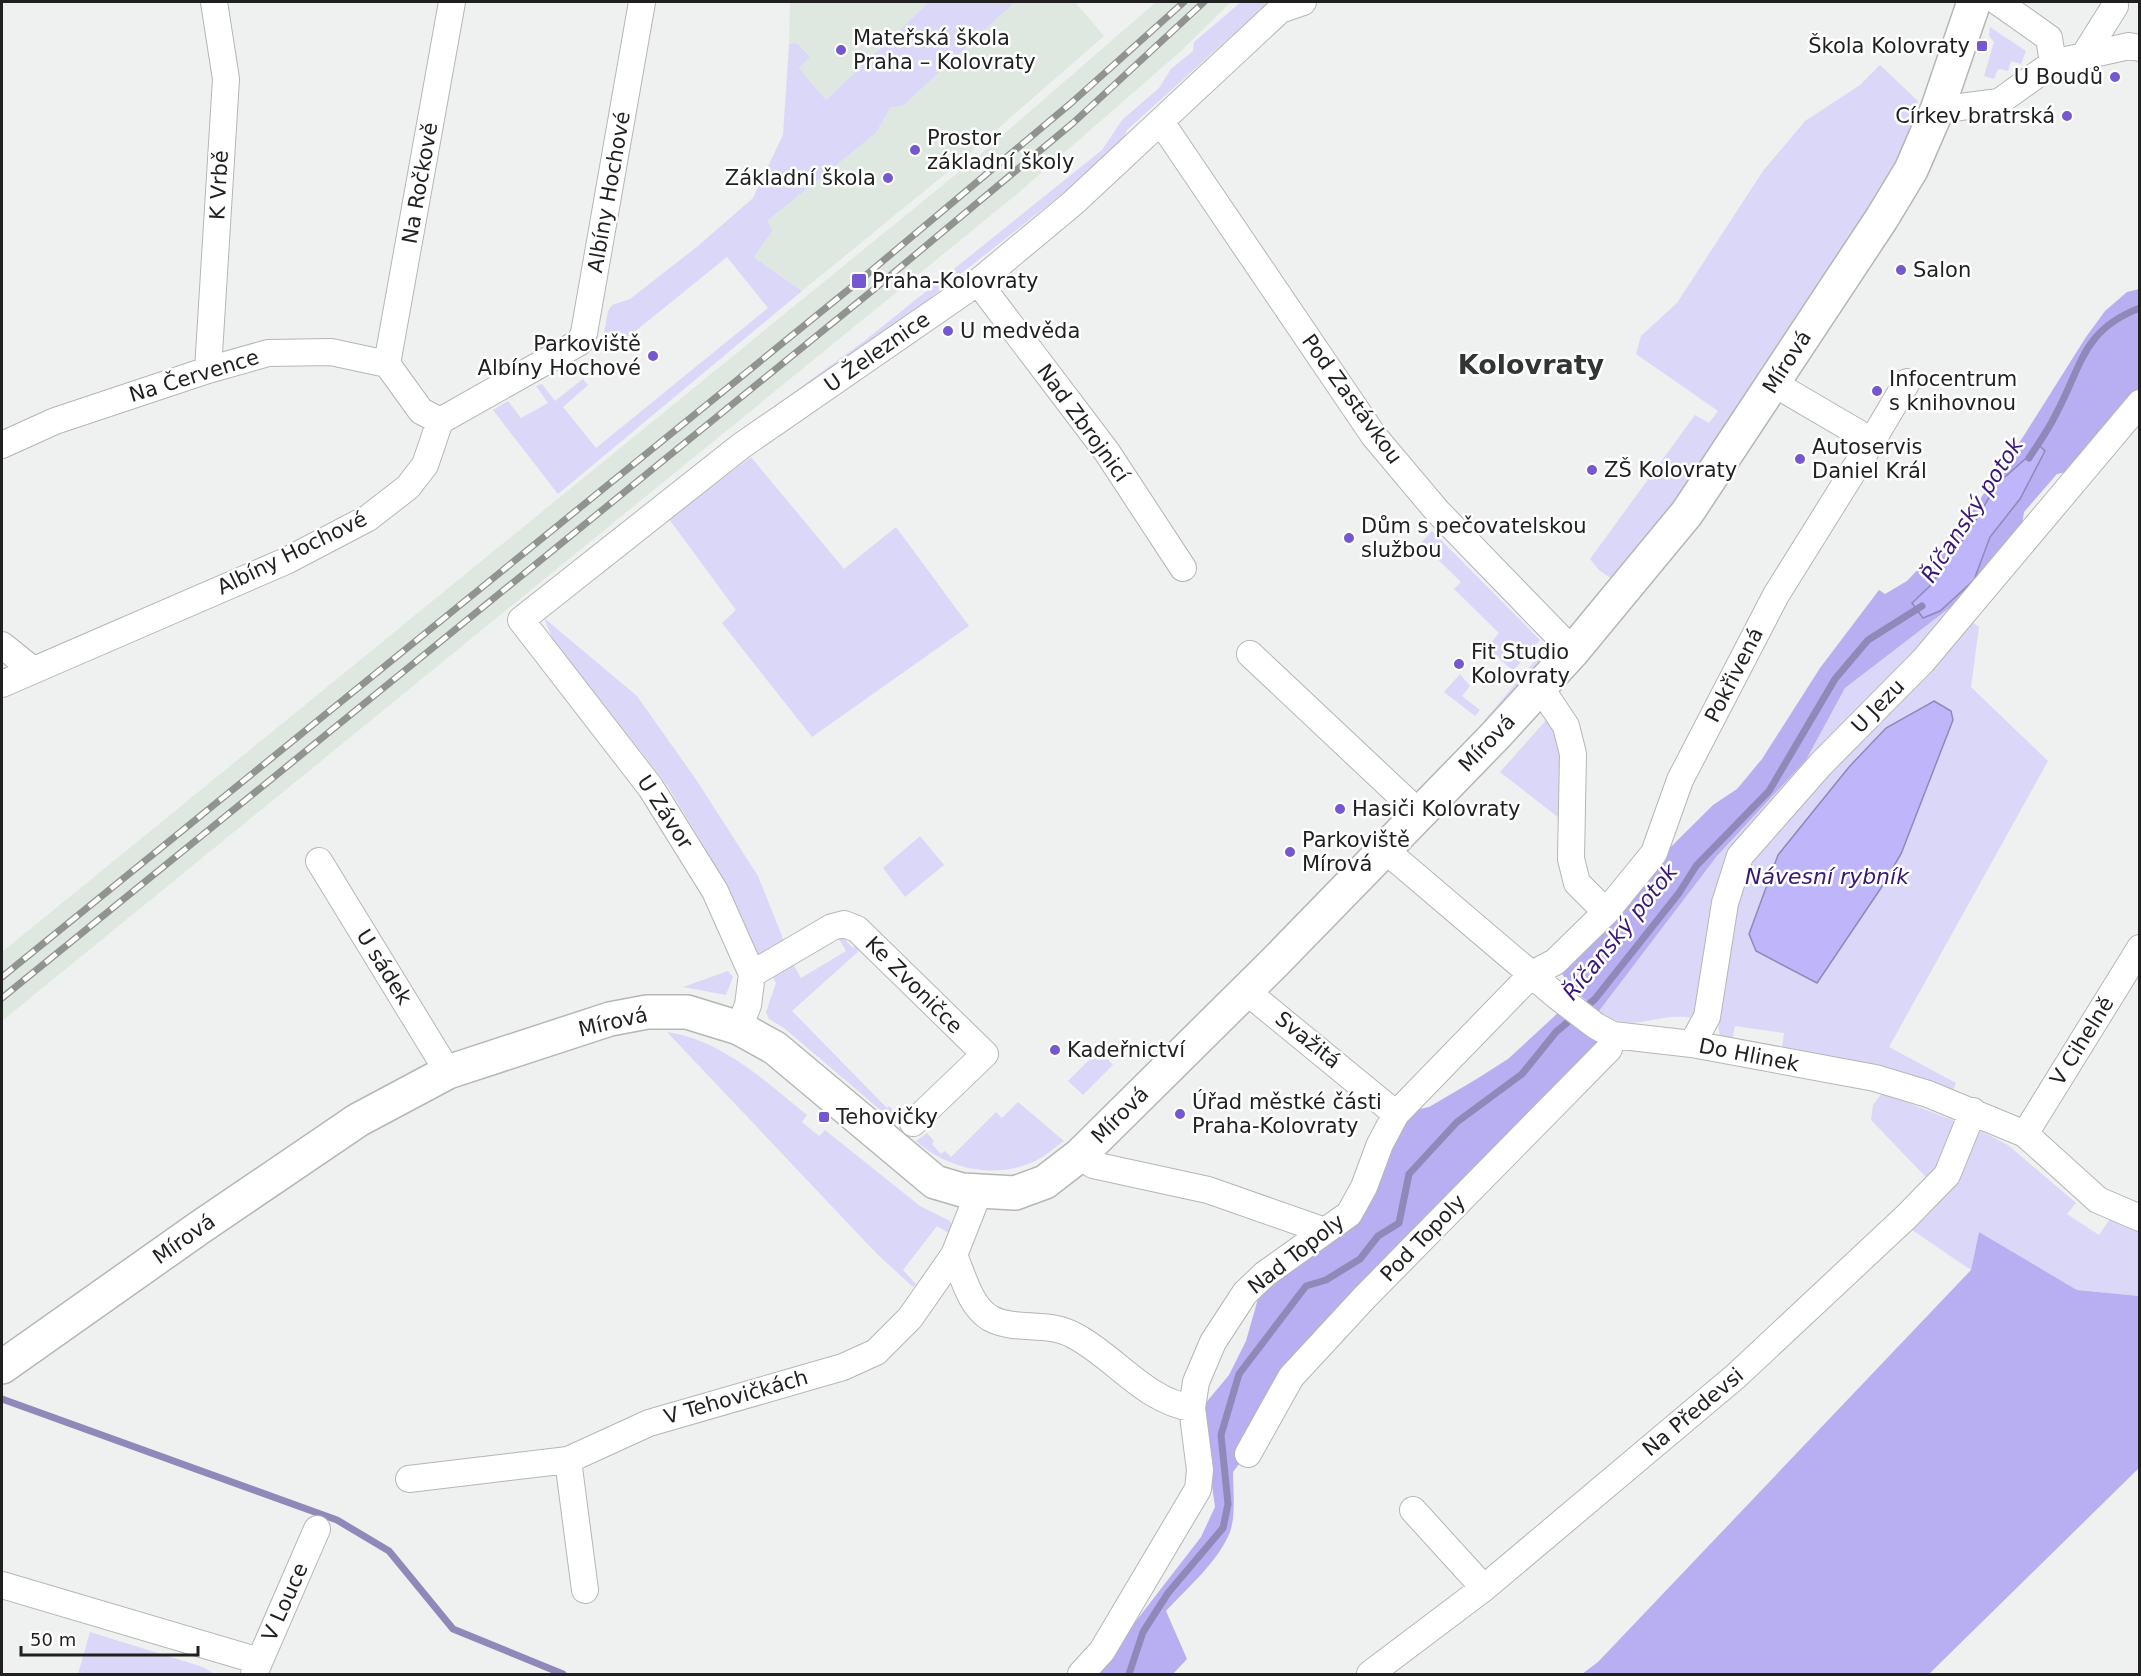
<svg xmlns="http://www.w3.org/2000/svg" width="2141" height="1676" font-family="'DejaVu Sans',sans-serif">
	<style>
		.built { fill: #dfe8e0 }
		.green { fill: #dbd7f8; fill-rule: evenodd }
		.forest { fill: #b8aef2 }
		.water { fill: #bfb5fa; stroke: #8f88b8; stroke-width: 1.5 }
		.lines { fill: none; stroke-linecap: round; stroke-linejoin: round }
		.stream { stroke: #8f88b8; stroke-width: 7 }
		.street-casing { stroke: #b4b7b5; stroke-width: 28 }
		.secondary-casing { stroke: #b4b7b5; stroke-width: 36 }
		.street { stroke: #fff; stroke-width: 26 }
		.secondary { stroke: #fff; stroke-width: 33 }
		.rail-casing { stroke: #919391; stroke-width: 7 }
		.rail { stroke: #fff; stroke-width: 4.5; stroke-dasharray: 14; stroke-linecap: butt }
		.poi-dot { fill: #7557d0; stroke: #fff; stroke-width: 2 }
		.labels { text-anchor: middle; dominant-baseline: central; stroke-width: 5; stroke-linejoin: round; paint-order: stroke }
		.poi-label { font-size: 21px; fill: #1f201f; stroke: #fff; text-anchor: start }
		.street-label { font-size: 21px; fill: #1f201f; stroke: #fff }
		.water-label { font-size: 22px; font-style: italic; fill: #381777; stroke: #fff }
		.district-label { font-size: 27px; font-weight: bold; fill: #333533; stroke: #fff }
	</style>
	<rect width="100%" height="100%" fill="#eef1ef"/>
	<!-- built -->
	<path class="built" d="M 790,2 L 929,2 L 826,100 L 799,68 L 810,56 L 798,44 L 789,44 Z
		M 1015,2 L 1075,2 L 1104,36 L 955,166 L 802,291 L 754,257 L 773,230 L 767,221 L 876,133 L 890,108 L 904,105 Z
		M 1156,2 L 1231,2 L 1181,51 L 1017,194 L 2,1021 L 2,952 L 982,153 Z"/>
	<!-- green -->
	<path class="green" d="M 929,2 L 1015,2 L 904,105 L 890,108 L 876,133 L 767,221 L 773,230 L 754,257 L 802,291 L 558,494 L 493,410 L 508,401 L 521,418 L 548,403 L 536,386 L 542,384 L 555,401 L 583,379 L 588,385 L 563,407 L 596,448 L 768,308 L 727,257 L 612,350 L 603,339 L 608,311 L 612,305 L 630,299 L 698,246 L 753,198 L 783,135 L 789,44 L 798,44 L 810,57 L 799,68 L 826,100 Z
		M 1241,2 L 1269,2 L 1127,130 L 1119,149 L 863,351 L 787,397 L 863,342 L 1102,150 L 1122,120 L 1159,88 L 1171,69 L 1193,51 L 1194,42 Z
		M 1990,27 L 2026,51 L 2021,64 L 2011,61 L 2008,71 L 1998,69 L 1994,79 L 1984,76 L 1994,42 L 1989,36 Z
		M 1880,65 L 1918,101 L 1898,165 L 1671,507 L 1615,581 L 1599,570 L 1590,559 L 1695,415 L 1709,423 L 1718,411 L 1636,354 L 1641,336 L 1677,303 L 1763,171 L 1805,121 L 1860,85 Z
		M 751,457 L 844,569 L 896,527 L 969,626 L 812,737 L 722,623 L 736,610 L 669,519 Z
		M 1432,531 L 1540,640 L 1513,671 L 1487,647 L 1499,633 L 1454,589 L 1461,582 L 1421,543 Z
		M 1952,606 L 1979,627 L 1971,687 L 2048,761 L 1889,1047 L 1956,1083 L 1953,1091 L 1916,1076 L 1782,1049 L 1784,1033 L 1735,1026 L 1732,1041 L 1720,1036 L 1718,1024 C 1707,1021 1696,1018 1685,1017 C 1651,1014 1631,1035 1599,1011 L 1717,856 L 1806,760 L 1845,688 ZM 1934,701 L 1953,720 L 1901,854 L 1881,888 L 1817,983 L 1756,951 L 1778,855 L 1886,728 Z
		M 544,618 L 637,696 L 697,781 L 758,876 L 784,941 L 765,953 L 758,954 L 753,950 L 711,858 L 667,785 L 553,640 Z
		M 1549,644 L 1552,653 L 1485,726 L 1484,721 Z
		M 1460,674 L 1470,686 L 1462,696 L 1480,710 L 1475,716 L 1444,692 Z
		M 1549,717 L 1565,758 L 1563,821 L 1500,772 Z
		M 920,836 L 944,865 L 905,897 L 883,868 Z
		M 832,927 L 852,927 L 846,941 L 853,948 L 864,936 L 870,941 L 792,1011 L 887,1108 L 889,1106 L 903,1120 L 897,1124 L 784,1028 L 769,1019 L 766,1012 L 776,983 L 767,965 L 793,964 L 801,978 L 846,951 Z
		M 728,971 L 733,977 L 726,995 L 683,987 Z
		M 667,1032 C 722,1040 765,1081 807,1115 L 802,1122 L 819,1136 L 825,1130 L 920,1206 L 950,1221 L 953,1229 L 952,1235 L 937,1226 L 903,1270 L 916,1284 L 913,1287 L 877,1254 Z
		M 1099,1050 L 1113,1065 L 1083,1095 L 1068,1081 Z
		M 1882,1093 L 1981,1131 L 2008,1145 L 2076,1203 L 2067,1214 L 2099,1235 L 2110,1219 L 2139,1231 L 2139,1296 L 2077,1290 L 1979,1232 L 1971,1270 L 1912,1230 L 1944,1196 L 1871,1120 L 1873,1105 Z
		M 1018,1102 L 1064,1141 C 1055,1147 1047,1155 1037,1160 C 998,1180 948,1170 916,1141 L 927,1133 L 934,1141 L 932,1144 L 941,1154 L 945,1151 L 951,1157 L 996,1112 L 1002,1118 Z
		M 90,1632 L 203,1667 L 214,1674 L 78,1674 Z"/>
	<!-- forest -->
	<path class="forest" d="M 2139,289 L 2139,388 L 2073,471 L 2057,474 L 2024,512 L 2021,532 L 1952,606 L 1845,688 L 1806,760 L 1717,856 L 1599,1011 L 1570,987 L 1555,962 L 1713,805 L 1737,789 L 1762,759 L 1820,668 L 1879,590 L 1885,594 L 1907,581 L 1920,567 L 1929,573 L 2023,437 L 2086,337 L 2105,311 L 2127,292 Z
		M 1559,1012 L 1609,1049 L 1364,1298 L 1233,1472 C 1233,1491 1236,1514 1230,1532 C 1218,1562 1187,1588 1166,1611 L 1187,1659 L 1173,1674 L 1095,1674 L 1201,1537 L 1215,1507 L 1212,1485 L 1200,1470 L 1204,1405 L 1229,1375 L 1246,1341 L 1265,1274 L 1325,1231 L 1396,1114 L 1429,1107 L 1475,1080 L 1508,1059 Z
		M 1979,1232 L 2077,1290 L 2139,1296 L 2139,1468 L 1929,1674 L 1582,1674 L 1598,1662 L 1971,1270 Z"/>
	<!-- water -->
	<path class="water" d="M 2040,446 L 2045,451 L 2020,499 L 1990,537 L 1974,580 L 1940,611 L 1923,618 L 1912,603 L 1931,585 L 1973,525 L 1997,484 Z
		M 1934,701 L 1951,711 L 1953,720 L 1901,854 L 1881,888 L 1817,983 L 1756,951 L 1749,934 L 1778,855 L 1849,767 L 1886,728 Z"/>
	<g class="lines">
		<!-- stream -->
		<path class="stream" d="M 2029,458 C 2038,444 2049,429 2056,414 C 2082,366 2082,330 2140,308
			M 1583,1009 L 1595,999 L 1679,893 L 1696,866 L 1769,791 L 1835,679 L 1868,640 L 1922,606
			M 2,1399 L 337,1520 L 389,1551 L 453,1629 L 563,1674
			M 1129,1674 L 1143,1632 L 1168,1593 L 1223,1528 L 1228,1504 L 1221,1435 L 1239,1374 L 1306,1286 L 1326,1280 L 1360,1259 L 1378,1236 L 1399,1223 L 1409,1174 L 1457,1122 L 1522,1074 L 1556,1032 L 1575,1016"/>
		<defs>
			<path id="street" d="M 1998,2 L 2049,38 L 2053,63
				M 2085,54 L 2115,6
				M 1937,110 L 1999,102 L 2053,63 L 2129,46 L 2140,48
				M 1161,122 L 1374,436 L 1438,512 L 1573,651
				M 978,282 L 1107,452 L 1183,568
				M 387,364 L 452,2
				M 208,370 L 226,79 L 214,2
				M 1773,383 L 1872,441 L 1907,382
				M 2,445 L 55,421 L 208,370 L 268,353 L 331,352 L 387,364 L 421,411 L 440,421
				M 2,645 L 33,670
				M 1250,654 L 1419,813
				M 2,684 L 286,561 L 368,518 L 408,487 L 425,465 L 440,421 L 580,342 L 584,333 L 642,2
				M 1540,687 L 1566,726 L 1573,754 L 1571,859 L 1577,883 L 1606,912
				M 1384,849 L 1558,997 L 1596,1026 L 1613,1035 L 1692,1044 L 1875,1078 L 1928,1094 L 2025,1134 L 2098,1200 L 2140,1218
				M 319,861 L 448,1072
				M 752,974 L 832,927 L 844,924 L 857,929 L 985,1054 L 913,1123
				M 1246,991 L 1396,1114
				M 739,1028 L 748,1005 L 752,974 L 715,891 L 651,788 L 521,620 L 741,446 L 978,282 L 1073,203 L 1280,10 L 1303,2
				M 1692,1044 L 1707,1017 L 1725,903 L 1740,856 L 1821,764 L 1923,661 L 2140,403
				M 2025,1134 L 2140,948
				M 1080,1155 L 1093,1165 L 1208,1190 L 1325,1231
				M 954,1255 C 963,1276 970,1306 990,1318 C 1015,1332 1047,1320 1075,1336 C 1115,1357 1145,1401 1192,1408
				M 1248,1454 L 1291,1377 L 1364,1298 L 1609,1049 L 1613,1035
				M 568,1460 L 585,1590
				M 409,1479 L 568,1460 L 649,1423 L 843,1367 L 876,1352 L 910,1318 L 954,1255 L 979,1192
				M 1413,1510 L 1484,1588
				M 2,1585 L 259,1661
				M 254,1674 L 317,1529
				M 1081,1674 L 1102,1651 L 1198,1489 L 1200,1470 L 1192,1408 L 1196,1382 L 1213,1342 L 1245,1293 L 1265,1274 L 1349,1214 L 1364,1187 L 1380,1144 L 1396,1114 L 1532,974 L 1555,962 L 1606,912 L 1654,853 L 1680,780 L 1776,595 L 1872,441
				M 1370,1674 L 1484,1588 L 1736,1376 L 1906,1217 L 1947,1175 L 1973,1111"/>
			<path id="secondary" d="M 2,1367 L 199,1228 L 358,1120 L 448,1072 L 610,1019 L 647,1012 L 687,1012 L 739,1028 L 775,1048 L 935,1182 L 962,1190 L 1015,1193 L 1045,1182 L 1080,1155 L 1275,962 L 1495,736 L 1573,651 L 1687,513 L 1882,218 L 1911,170 L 1937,110 L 1974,2"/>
		</defs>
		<!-- street casing -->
		<use href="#street" class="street-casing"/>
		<!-- secondary casing -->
		<use href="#secondary" class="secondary-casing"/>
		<!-- street -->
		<use href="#street" class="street"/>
		<!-- secondary -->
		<use href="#secondary" class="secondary"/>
		<defs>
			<path id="rail" d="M 2,977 L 859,281 L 1070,104 L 1184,2
				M 2,998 L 873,290 L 1073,123 L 1204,2"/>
		</defs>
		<!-- rail casing -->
		<use href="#rail" class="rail-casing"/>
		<!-- rail -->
		<use href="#rail" class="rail"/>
	</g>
	<!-- markers -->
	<g class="poi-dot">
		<rect x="1976" y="40" width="12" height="12" rx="3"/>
		<circle cx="841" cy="50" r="6"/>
		<circle cx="2115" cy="77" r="6"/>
		<circle cx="2067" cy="116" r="6"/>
		<circle cx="915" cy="150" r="6"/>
		<circle cx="888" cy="178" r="6"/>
		<circle cx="1901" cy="270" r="6"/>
		<rect x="851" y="273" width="16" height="16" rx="3"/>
		<circle cx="948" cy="331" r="6"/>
		<circle cx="653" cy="356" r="6"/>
		<circle cx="1877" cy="391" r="6"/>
		<circle cx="1800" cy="459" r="6"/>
		<circle cx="1592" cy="470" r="6"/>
		<circle cx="1349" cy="538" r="6"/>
		<circle cx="1459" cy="664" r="6"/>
		<circle cx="1340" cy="809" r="6"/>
		<circle cx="1290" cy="852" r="6"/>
		<circle cx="1055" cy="1050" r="6"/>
		<circle cx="1180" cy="1114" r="6"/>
		<rect x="818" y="1111" width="12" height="12" rx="3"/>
	</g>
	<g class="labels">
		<!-- poi labels -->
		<g class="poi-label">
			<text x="853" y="38">Mateřská škola<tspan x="853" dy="24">Praha – Kolovraty</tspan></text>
			<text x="1970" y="46" text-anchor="end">Škola Kolovraty</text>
			<text x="2103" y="77" text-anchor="end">U Boudů</text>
			<text x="2055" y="116" text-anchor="end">Církev bratrská</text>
			<text x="927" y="138">Prostor<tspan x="927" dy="24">základní školy</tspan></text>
			<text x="876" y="178" text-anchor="end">Základní škola</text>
			<text x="1913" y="270">Salon</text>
			<text x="872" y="281">Praha-Kolovraty</text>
			<text x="960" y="331">U medvěda</text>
			<text x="641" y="344" text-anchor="end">Parkoviště<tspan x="641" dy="24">Albíny Hochové</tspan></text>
			<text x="1889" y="379">Infocentrum<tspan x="1889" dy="24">s knihovnou</tspan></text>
			<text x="1812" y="447">Autoservis<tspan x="1812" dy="24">Daniel Král</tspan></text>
			<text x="1604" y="470">ZŠ Kolovraty</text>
			<text x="1361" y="526">Dům s pečovatelskou<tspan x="1361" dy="24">službou</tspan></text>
			<text x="1471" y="652">Fit Studio<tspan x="1471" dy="24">Kolovraty</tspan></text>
			<text x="1352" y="809">Hasiči Kolovraty</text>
			<text x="1302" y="840">Parkoviště<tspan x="1302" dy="24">Mírová</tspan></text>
			<text x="1067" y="1050">Kadeřnictví</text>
			<text x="1192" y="1102">Úřad městké části<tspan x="1192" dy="24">Praha-Kolovraty</tspan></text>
			<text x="836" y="1117">Tehovičky</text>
		</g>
		<!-- street labels -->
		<g class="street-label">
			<text transform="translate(420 183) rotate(-80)">Na Ročkově</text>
			<text transform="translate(219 185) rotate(-87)">K Vrbě</text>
			<text transform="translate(609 192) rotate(-80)">Albíny Hochové</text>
			<text transform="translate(877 352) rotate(-35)">U Železnice</text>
			<text transform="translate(1787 362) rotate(-57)">Mírová</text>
			<text transform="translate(194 376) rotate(-17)">Na Července</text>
			<text transform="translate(1352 399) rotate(54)">Pod Zastávkou</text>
			<text transform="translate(1083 423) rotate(54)">Nad Zbrojnicí</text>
			<text transform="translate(292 553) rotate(-26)">Albíny Hochové</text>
			<text transform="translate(1734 675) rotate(-63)">Pokřivená</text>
			<text transform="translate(1878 706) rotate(-46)">U Jezu</text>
			<text transform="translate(1487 743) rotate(-46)">Mírová</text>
			<text transform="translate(665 812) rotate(57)">U Závor</text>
			<text transform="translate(384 967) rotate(58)">U sádek</text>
			<text transform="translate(914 985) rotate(45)">Ke Zvoničce</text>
			<text transform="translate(613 1022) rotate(-13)">Mírová</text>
			<text transform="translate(1308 1040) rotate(39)">Svažitá</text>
			<text transform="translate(2082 1041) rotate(-58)">V Cihelně</text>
			<text transform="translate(1749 1055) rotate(11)">Do Hlinek</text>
			<text transform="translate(1120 1115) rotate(-45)">Mírová</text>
			<text transform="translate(1423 1238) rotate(-46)">Pod Topoly</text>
			<text transform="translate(184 1239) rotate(-35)">Mírová</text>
			<text transform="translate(1296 1254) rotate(-38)">Nad Topoly</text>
			<text transform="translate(736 1397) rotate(-16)">V Tehovičkách</text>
			<text transform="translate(1693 1412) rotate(-40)">Na Předevsi</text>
			<text transform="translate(285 1602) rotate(-66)">V Louce</text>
		</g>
		<!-- water labels -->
		<g class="water-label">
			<text transform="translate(1972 510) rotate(-57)">Říčanský potok</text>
			<text x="1827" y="876">Návesní rybník</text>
			<text transform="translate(1620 932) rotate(-51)">Říčanský potok</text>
		</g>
		<!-- district labels -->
		<g class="district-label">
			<text x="1531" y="364">Kolovraty</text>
		</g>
	</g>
	<!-- border -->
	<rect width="2141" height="1676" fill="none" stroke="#1f201f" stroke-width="6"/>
	<!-- scale -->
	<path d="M21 1646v9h177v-9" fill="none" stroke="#1f201f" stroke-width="3"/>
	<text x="30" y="1646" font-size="18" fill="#1f201f" stroke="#ffffff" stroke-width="4.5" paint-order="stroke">50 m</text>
</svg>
